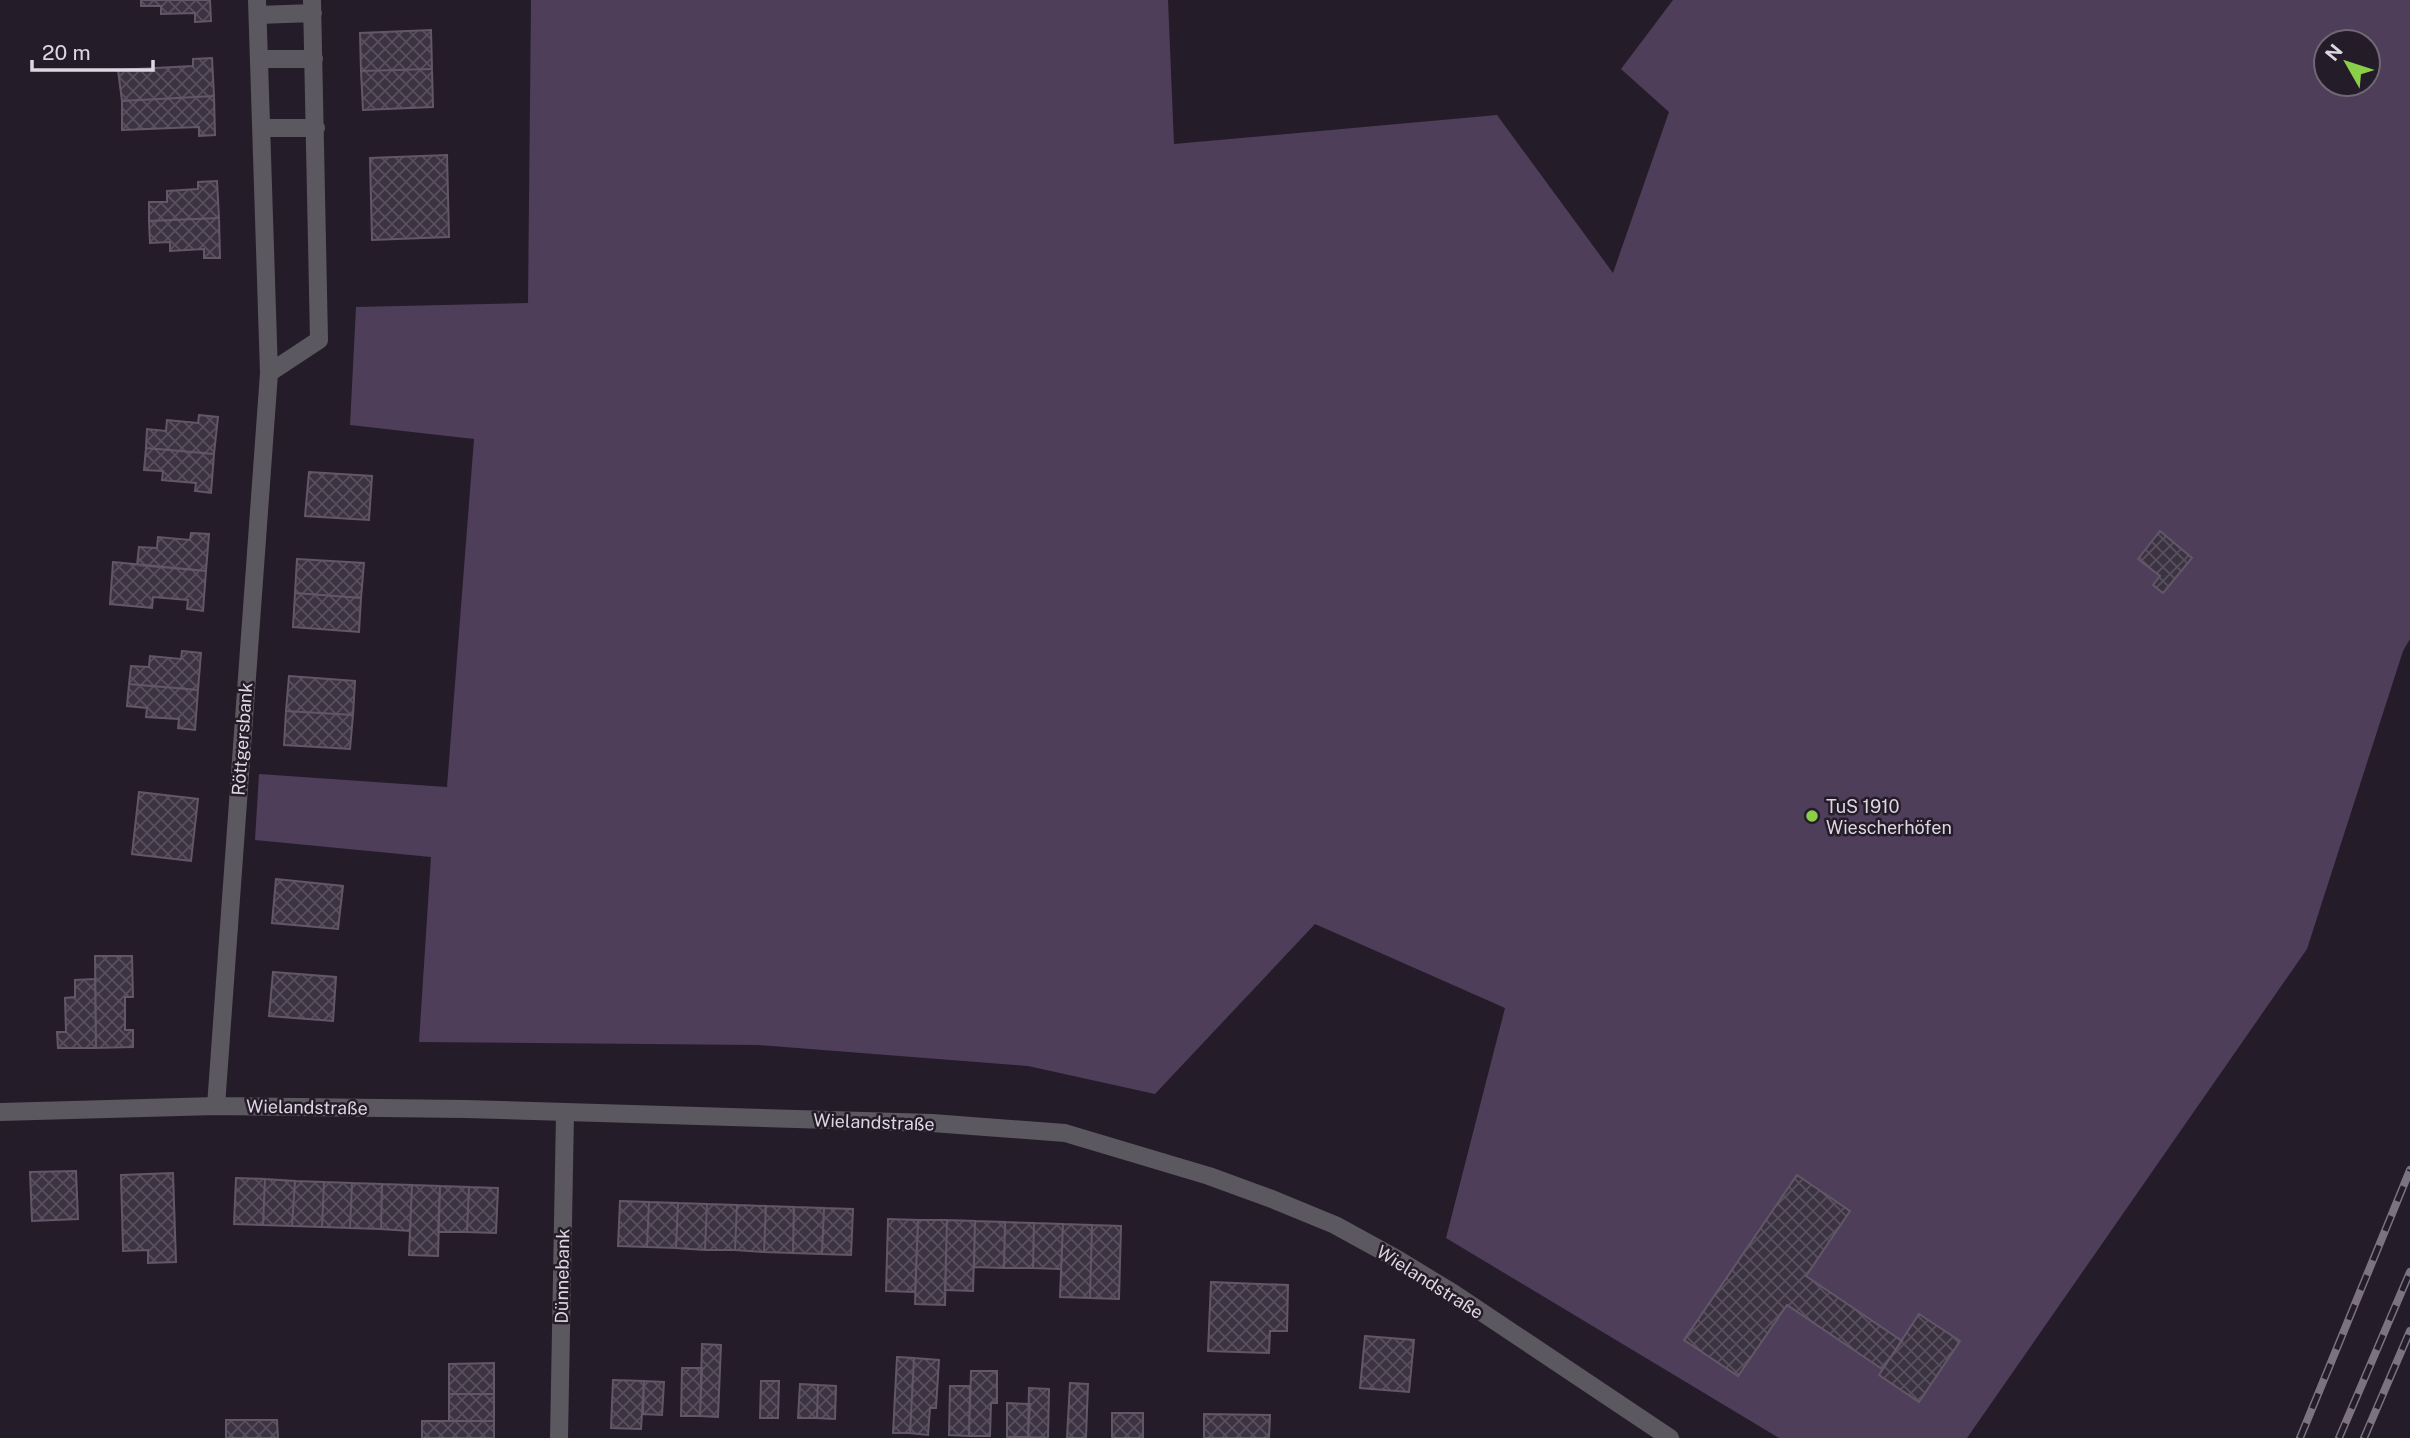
<svg xmlns="http://www.w3.org/2000/svg" width="2410" height="1438" font-family="'Public Sans',sans-serif">
	<style>
		.green { fill: #4e3e59; fill-rule: evenodd }
		.building { fill: url(#building-cross-hatch); stroke: #615768; stroke-width: 2 }
		.lines { fill: none; stroke-linecap: round; stroke-linejoin: round }
		.street { stroke: #5c585f; stroke-width: 18 }
		.rail-casing { stroke: #7b737f; stroke-width: 8 }
		.rail { stroke: #251c2a; stroke-width: 5; stroke-dasharray: 16; stroke-linecap: butt }
		.poi-dot { fill: #8bce47; stroke: #251c2a; stroke-width: 2.5 }
		.labels { text-anchor: middle; dominant-baseline: central; stroke-width: 5; stroke-linejoin: round; paint-order: stroke }
		.street-label { font-size: 18px; fill: #ddd7e1; stroke: #251c2a }
		.poi-label { font-size: 18px; fill: #ddd7e1; stroke: #251c2a; text-anchor: start }
	</style>
	<defs>
		<pattern id="building-cross-hatch" width="8" height="8" patternUnits="userSpaceOnUse" patternTransform="scale(1.75)"><rect width="8" height="8" fill="#3c3342"/><path d="M0 0l8 8M0 8l8-8" fill="none" stroke="#58505d"/></pattern>
	</defs>
	<rect width="100%" height="100%" fill="#251c2a"/>
	<!-- green -->
	<path class="green" d="M 531,0 L 1168,0 L 1174,144 L 1497,115 L 1613,273 L 1669,112 L 1621,69 L 1673,0 L 2410,0 L 2410,639 L 2403,651 L 2307,949 L 1967,1438 L 1779,1438 L 1446,1238 L 1505,1008 L 1315,924 L 1155,1094 L 1028,1066 L 758,1045 L 419,1042 L 431,857 L 255,840 L 259,774 L 447,787 L 474,439 L 350,425 L 356,307 L 528,303 ZM 2326,42 L 2368,42 L 2368,84 L 2326,84 Z"/>
	<!-- building -->
	<path class="building" d="M 141,0 L 210,0 L 211,21 L 195,22 L 195,13 L 161,14 L 161,6 L 141,6 Z
		M 431,30 L 432,69 L 361,71 L 360,33 Z
		M 212,58 L 214,96 L 122,101 L 118,70 L 193,66 L 193,59 Z
		M 432,69 L 433,107 L 363,110 L 361,71 Z
		M 214,96 L 215,135 L 199,136 L 199,127 L 122,130 L 122,101 Z
		M 447,155 L 449,237 L 372,240 L 370,158 Z
		M 217,181 L 219,218 L 149,221 L 149,202 L 167,202 L 167,191 L 198,189 L 198,182 Z
		M 219,218 L 220,258 L 204,258 L 204,249 L 170,251 L 170,242 L 150,243 L 149,221 Z
		M 199,415 L 218,417 L 214,454 L 146,448 L 147,429 L 166,431 L 167,420 L 198,423 Z
		M 146,448 L 214,454 L 211,493 L 195,491 L 196,483 L 162,480 L 163,471 L 144,470 Z
		M 309,472 L 372,476 L 369,520 L 305,516 Z
		M 2160,531 L 2192,558 L 2163,593 L 2153,585 L 2160,576 L 2138,559 Z
		M 191,533 L 209,534 L 206,571 L 137,565 L 139,547 L 157,548 L 158,537 L 190,540 Z
		M 297,559 L 364,563 L 361,598 L 295,593 Z
		M 113,562 L 206,571 L 203,611 L 187,609 L 188,600 L 153,597 L 152,608 L 110,604 Z
		M 295,593 L 361,598 L 359,632 L 293,627 Z
		M 182,651 L 201,653 L 198,690 L 129,684 L 131,666 L 149,667 L 150,656 L 181,659 Z
		M 289,676 L 355,681 L 353,715 L 286,711 Z
		M 129,684 L 198,690 L 195,730 L 178,728 L 179,719 L 146,717 L 147,708 L 127,706 Z
		M 286,711 L 353,715 L 350,749 L 284,745 Z
		M 139,792 L 198,799 L 191,861 L 132,854 Z
		M 276,879 L 343,886 L 338,929 L 272,923 Z
		M 95,956 L 132,956 L 133,997 L 125,997 L 125,1030 L 133,1030 L 133,1047 L 96,1048 Z
		M 273,972 L 336,977 L 333,1021 L 269,1016 Z
		M 95,979 L 96,1048 L 58,1048 L 57,1032 L 66,1032 L 65,998 L 75,997 L 75,980 Z
		M 76,1171 L 78,1219 L 32,1221 L 30,1172 Z
		M 173,1173 L 176,1262 L 148,1263 L 148,1250 L 123,1251 L 121,1175 Z
		M 1797,1175 L 1850,1211 L 1806,1276 L 1902,1341 L 1882,1369 L 1787,1305 L 1738,1376 L 1684,1340 Z
		M 236,1178 L 265,1179 L 263,1225 L 234,1224 Z
		M 265,1179 L 295,1181 L 292,1226 L 263,1225 Z
		M 295,1181 L 324,1182 L 322,1227 L 292,1226 Z
		M 324,1182 L 352,1183 L 350,1228 L 322,1227 Z
		M 352,1183 L 382,1184 L 381,1229 L 350,1228 Z
		M 382,1184 L 412,1185 L 410,1231 L 381,1229 Z
		M 412,1185 L 440,1186 L 438,1256 L 409,1255 Z
		M 440,1186 L 469,1187 L 467,1232 L 438,1232 Z
		M 469,1187 L 498,1188 L 496,1233 L 467,1232 Z
		M 620,1201 L 649,1202 L 647,1247 L 618,1246 Z
		M 649,1202 L 678,1203 L 676,1248 L 647,1247 Z
		M 678,1203 L 707,1204 L 705,1250 L 676,1248 Z
		M 707,1204 L 737,1205 L 735,1250 L 705,1250 Z
		M 737,1205 L 766,1206 L 764,1252 L 735,1250 Z
		M 766,1206 L 794,1207 L 793,1253 L 764,1252 Z
		M 794,1207 L 824,1208 L 822,1254 L 793,1253 Z
		M 824,1208 L 853,1209 L 851,1255 L 822,1254 Z
		M 888,1219 L 918,1220 L 915,1292 L 886,1291 Z
		M 918,1220 L 947,1220 L 945,1305 L 915,1304 Z
		M 947,1220 L 975,1221 L 973,1291 L 945,1290 Z
		M 975,1221 L 1005,1222 L 1004,1268 L 974,1267 Z
		M 1005,1222 L 1034,1223 L 1033,1268 L 1004,1268 Z
		M 1034,1223 L 1063,1224 L 1061,1269 L 1033,1268 Z
		M 1063,1224 L 1092,1225 L 1090,1298 L 1060,1297 Z
		M 1092,1225 L 1121,1226 L 1119,1299 L 1090,1298 Z
		M 1211,1282 L 1288,1285 L 1287,1331 L 1270,1331 L 1269,1353 L 1208,1351 Z
		M 1919,1314 L 1960,1341 L 1919,1402 L 1879,1375 Z
		M 1365,1336 L 1414,1340 L 1409,1392 L 1360,1388 Z
		M 702,1344 L 721,1345 L 718,1417 L 700,1416 Z
		M 897,1357 L 914,1358 L 910,1433 L 893,1433 Z
		M 914,1358 L 939,1360 L 936,1408 L 930,1408 L 928,1435 L 910,1433 Z
		M 494,1363 L 494,1394 L 449,1394 L 449,1364 Z
		M 682,1368 L 702,1368 L 700,1416 L 681,1416 Z
		M 971,1371 L 997,1371 L 997,1403 L 991,1403 L 990,1436 L 969,1436 Z
		M 613,1380 L 644,1381 L 641,1429 L 611,1428 Z
		M 644,1381 L 664,1382 L 662,1415 L 643,1414 Z
		M 761,1381 L 779,1381 L 778,1418 L 760,1418 Z
		M 1070,1383 L 1088,1384 L 1086,1438 L 1067,1438 Z
		M 800,1384 L 818,1385 L 817,1418 L 798,1418 Z
		M 818,1385 L 836,1386 L 835,1419 L 817,1418 Z
		M 950,1386 L 970,1386 L 969,1436 L 949,1435 Z
		M 1029,1388 L 1049,1389 L 1048,1438 L 1028,1437 Z
		M 449,1394 L 494,1394 L 494,1421 L 449,1421 Z
		M 1007,1403 L 1030,1404 L 1028,1437 L 1007,1437 Z
		M 1112,1413 L 1143,1413 L 1143,1438 L 1112,1438 Z
		M 1204,1414 L 1270,1415 L 1269,1438 L 1204,1438 Z
		M 226,1420 L 277,1420 L 278,1438 L 226,1438 Z
		M 422,1421 L 494,1421 L 494,1438 L 422,1438 Z"/>
	<g class="lines">
		<!-- street -->
		<path class="street" d="M 258,15 L 313,13
			M 260,59 L 314,59
			M 262,128 L 316,128
			M 269,373 L 319,340 L 312,0
			M 216,1106 L 269,373 L 257,0
			M 0,1112 L 216,1106 L 465,1109 L 932,1123 L 1065,1133 L 1209,1176 L 1272,1199 L 1335,1225 L 1397,1259 L 1453,1293 L 1670,1438
			M 559,1438 L 565,1114"/>
		<defs>
			<path id="rail" d="M 2300,1438 L 2410,1170
				M 2339,1438 L 2410,1272
				M 2364,1438 L 2410,1331"/>
		</defs>
		<!-- rail casing -->
		<use href="#rail" class="rail-casing"/>
		<!-- rail -->
		<use href="#rail" class="rail"/>
	</g>
	<!-- markers -->
	<circle class="poi-dot" cx="1812" cy="816" r="7"/>
	<g class="labels">
		<!-- street labels -->
		<g class="street-label">
			<text transform="translate(242 739) rotate(-86)">Röttgersbank</text>
			<text transform="translate(307 1107) rotate(1)">Wielandstraße</text>
			<text transform="translate(874 1122) rotate(2)">Wielandstraße</text>
			<text transform="translate(562 1276) rotate(-89)">Dünnebank</text>
			<text transform="translate(1430 1282) rotate(32)">Wielandstraße</text>
		</g>
		<!-- poi labels -->
		<g class="poi-label">
			<text x="1826" y="806">TuS 1910<tspan x="1826" dy="21">Wiescherhöfen</tspan></text>
		</g>
	</g>
	<!-- north arrow -->
	<g transform="translate(2347 63) rotate(309)"><circle r="33" fill="#251c2a" stroke="#6f6773" stroke-width="2"/>
	<path d="M0-5L12 26L0 18L-12 26Z" fill="#8bce47"/>
	<text y="-10" font-size="19" font-weight="bold" text-anchor="middle" fill="#ddd7e1">N</text>
	</g>
	<!-- scale -->
	<path d="M32 60v10h121v-10" fill="none" stroke="#ddd7e1" stroke-width="3.5"/>
	<text x="42" y="60" font-size="21" fill="#ddd7e1" stroke="#251c2a" stroke-width="5" paint-order="stroke">20 m</text>
</svg>
